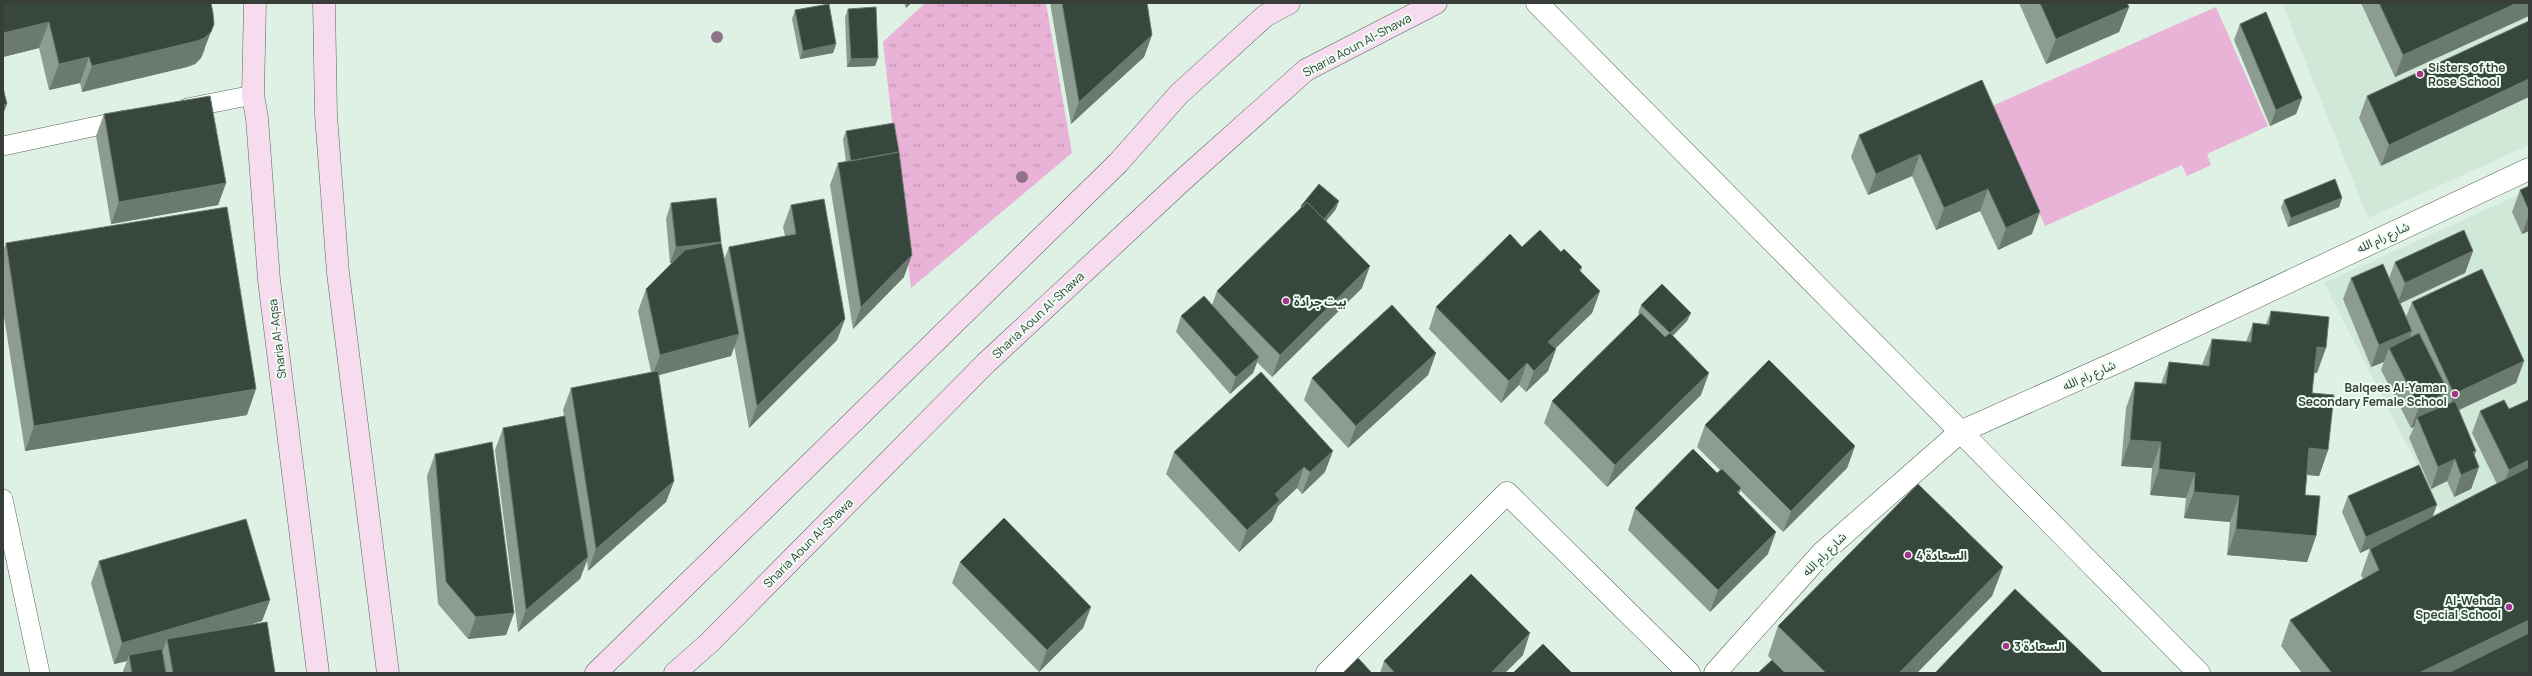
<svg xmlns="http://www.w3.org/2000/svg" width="2532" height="676" font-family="Manrope,'Noto Sans Arabic',sans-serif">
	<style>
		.built { fill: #cfe8d7 }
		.grass { fill: url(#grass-tufts) }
		.pitch { fill: #e9b3d7 }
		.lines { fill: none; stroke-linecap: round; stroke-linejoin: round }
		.lane-casing { stroke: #57665b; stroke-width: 20 }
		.street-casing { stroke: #57665b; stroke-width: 23 }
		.secondary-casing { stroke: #57665b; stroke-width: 23 }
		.lane { stroke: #fff; stroke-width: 19 }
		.street { stroke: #fff; stroke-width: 22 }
		.secondary { stroke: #f6dcee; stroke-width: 22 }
		.tree { fill: #907389 }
		.wall { fill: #8c9c90 }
		.shaded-wall { fill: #6a7a6f }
		.building { fill: #38473d; stroke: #6a7a6f }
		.poi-dot { fill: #a9338b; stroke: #ecfef1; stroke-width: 1.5 }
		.labels { text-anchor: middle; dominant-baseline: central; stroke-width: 4; stroke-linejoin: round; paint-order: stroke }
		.street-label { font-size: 12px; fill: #373e39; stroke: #ecfef1 }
		.poi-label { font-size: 12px; font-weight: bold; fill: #373e39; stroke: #ecfef1; text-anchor: start }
	</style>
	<defs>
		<pattern id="grass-tufts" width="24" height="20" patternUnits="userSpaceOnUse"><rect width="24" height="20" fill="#e9b3d7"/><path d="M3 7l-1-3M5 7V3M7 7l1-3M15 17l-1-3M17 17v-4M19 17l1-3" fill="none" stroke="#be93af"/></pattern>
	</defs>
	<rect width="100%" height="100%" fill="#dff1e4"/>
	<!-- built -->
	<path class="built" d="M 2282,3 L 2529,3 L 2529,145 L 2368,218 Z
		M 2529,190 L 2529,673 L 2456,541 L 2324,283 Z"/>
	<!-- grass -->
	<path class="grass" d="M 925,3 L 1046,3 L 1072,153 L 911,288 L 883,42 Z"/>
	<!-- pitch -->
	<path class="pitch" d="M 2216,7 L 2268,126 L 2207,154 L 2211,165 L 2187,176 L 2182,165 L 2045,226 L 1992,106 Z"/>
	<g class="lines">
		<defs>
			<path id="lane" d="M 187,108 L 253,95
				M 3,146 L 125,120
				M 3,499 L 40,673"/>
			<path id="street" d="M 1537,3 L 2199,673
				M 1327,673 L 1507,493 L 1689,673
				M 1715,673 L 1822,553 L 1960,432 L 2124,359 L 2529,169"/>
			<path id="secondary" d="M 255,3 L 253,95 L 257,118 L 269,280 L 318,673
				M 324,3 L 326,115 L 338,273 L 388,673
				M 596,673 L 1118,163 L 1179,94 L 1265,16 L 1289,3
				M 675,673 L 709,643 L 986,363 L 1186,177 L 1306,70 L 1436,3"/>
		</defs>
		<!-- lane casing -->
		<use href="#lane" class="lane-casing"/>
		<!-- street casing -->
		<use href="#street" class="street-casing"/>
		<!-- secondary casing -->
		<use href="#secondary" class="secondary-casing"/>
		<!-- lane -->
		<use href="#lane" class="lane"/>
		<!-- street -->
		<use href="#street" class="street"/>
		<!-- secondary -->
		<use href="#secondary" class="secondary"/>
	</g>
	<!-- trees -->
	<g class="tree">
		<circle cx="717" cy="37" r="6"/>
		<circle cx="1022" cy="177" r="6"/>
	</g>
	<!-- wall -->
	<path class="wall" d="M 3,3 L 205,49 L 201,58 L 195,64 L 187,67 L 82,92 L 80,83 L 49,90 L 39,48 L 3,57 Z
		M 904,3 L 911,3 L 906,8 Z
		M 1050,3 L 1147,3 L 1152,35 L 1144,57 L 1071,124 Z
		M 2019,3 L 2127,3 L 2129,7 L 2119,32 L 2046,64 Z
		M 2361,3 L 2529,3 L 2395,77 Z
		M 848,9 L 878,58 L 875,66 L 847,67 L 845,17 Z
		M 795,10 L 836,44 L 833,53 L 800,59 L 792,19 Z
		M 2529,21 L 2381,166 L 2359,118 L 2367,96 Z
		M 2240,24 L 2302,98 L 2296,114 L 2270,126 L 2234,40 Z
		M 1982,80 L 2032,234 L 1998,250 L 1980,211 L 1936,230 L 1912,176 L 1868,195 L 1851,157 L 1859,135 Z
		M 104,114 L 226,183 L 218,205 L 111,224 L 96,136 Z
		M 846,131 L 904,277 L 853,329 L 830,185 L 838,163 L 846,162 L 843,139 Z
		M 2529,186 L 2529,231 L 2522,234 L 2512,212 L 2520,190 Z
		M 2342,198 L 2339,207 L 2288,227 L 2281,208 L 2284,200 Z
		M 671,203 L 724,260 L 729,247 L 785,236 L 783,227 L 791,205 L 845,319 L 837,340 L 749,428 L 734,345 L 731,356 L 658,375 L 674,481 L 666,502 L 588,571 L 587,561 L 580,579 L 518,632 L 495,450 L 503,428 L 564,416 L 563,410 L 571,388 L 651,372 L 638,311 L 646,289 L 672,263 L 670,263 L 666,219 Z
		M 1301,206 L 1336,209 L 1326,221 L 1362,288 L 1272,377 L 1257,362 L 1253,373 L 1230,394 L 1176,332 L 1181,316 L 1212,305 L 1217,291 L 1300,209 Z
		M 6,243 L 247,415 L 25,451 L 3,310 L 3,251 Z
		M 1522,247 L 1561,252 L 1582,267 L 1581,272 L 1600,291 L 1592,313 L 1555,349 L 1556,349 L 1548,371 L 1526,392 L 1519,385 L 1501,403 L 1429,329 L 1436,307 Z
		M 2473,251 L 2465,273 L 2400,303 L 2406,317 L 2412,302 L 2524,361 L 2516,383 L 2459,410 L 2474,456 L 2479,467 L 2471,489 L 2454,497 L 2447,481 L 2431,489 L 2409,438 L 2414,427 L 2411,428 L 2381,370 L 2384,362 L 2371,367 L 2343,299 L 2351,278 L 2389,278 L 2395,262 Z
		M 1641,305 L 1691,313 L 1687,321 L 1673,336 L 1701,395 L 1607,487 L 1544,423 L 1552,401 L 1639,315 L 1638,313 Z
		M 2271,311 L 2317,373 L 2314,373 L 2312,393 L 2328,450 L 2319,476 L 2307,475 L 2305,495 L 2316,536 L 2307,562 L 2227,555 L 2230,522 L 2184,518 L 2186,498 L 2150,495 L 2152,468 L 2121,466 L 2126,408 L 2135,382 L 2161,384 L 2169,362 L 2202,365 L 2212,339 L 2246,342 L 2253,323 L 2266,324 Z
		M 1436,353 L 1428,375 L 1348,448 L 1304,400 L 1312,378 Z
		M 1261,372 L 1325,472 L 1302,494 L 1297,488 L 1278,506 L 1272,521 L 1239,552 L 1166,474 L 1174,452 Z
		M 2504,400 L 2529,673 L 2302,673 L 2281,646 L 2290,620 L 2363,579 L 2361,575 L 2370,549 L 2382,543 L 2360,553 L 2342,512 L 2348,496 L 2432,517 L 2497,484 L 2472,433 L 2480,411 Z
		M 1705,425 L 1855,446 L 1847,468 L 1783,532 L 1740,490 L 1739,494 L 1768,554 L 1710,612 L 1628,530 L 1635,508 L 1717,473 L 1720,470 L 1697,447 Z
		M 435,454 L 514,613 L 506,635 L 468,639 L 438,604 L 427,476 Z
		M 99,561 L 270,600 L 262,621 L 249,625 L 275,673 L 123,673 L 123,671 L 127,661 L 114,664 L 91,583 Z
		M 960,562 L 1091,607 L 1083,628 L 1039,672 L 952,583 Z
		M 2003,567 L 1992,596 L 1917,673 L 1758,673 L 1772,660 L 1768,656 L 1778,626 Z
		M 1523,655 L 1505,673 L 1380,673 L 1384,661 Z"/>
	<!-- shaded-wall -->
	<path class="shaded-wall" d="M 908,3 L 911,3 L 906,8 Z
		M 2517,3 L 2529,3 L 2529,16 L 2395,77 L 2403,55 Z
		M 2129,7 L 2119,32 L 2046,64 L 2056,39 Z
		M 49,22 L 39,48 L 3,57 L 3,33 Z
		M 214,24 L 201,58 L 195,64 L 187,67 L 82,92 L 92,66 Z
		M 1152,35 L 1144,57 L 1071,124 L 1079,102 Z
		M 836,44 L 833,53 L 800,59 L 803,51 Z
		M 89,57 L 80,83 L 49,90 L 59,64 Z
		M 878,58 L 875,66 L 847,67 L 851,59 Z
		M 2529,79 L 2529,97 L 2381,166 L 2389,145 Z
		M 2302,98 L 2296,114 L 2270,126 L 2276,110 Z
		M 7,104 L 4,112 L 3,112 L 3,105 Z
		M 1920,154 L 1912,176 L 1868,195 L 1876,174 Z
		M 226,183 L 218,205 L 111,224 L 119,202 Z
		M 1988,189 L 1980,211 L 1936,230 L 1944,208 Z
		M 2342,198 L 2339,207 L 2288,227 L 2291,218 Z
		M 1339,201 L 1336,209 L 1318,231 L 1321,222 Z
		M 2040,212 L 2032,234 L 1998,250 L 2006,228 Z
		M 2529,215 L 2529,231 L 2522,234 Z
		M 721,242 L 715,258 L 670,263 L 676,247 Z
		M 2473,251 L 2465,273 L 2397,305 L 2405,283 Z
		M 912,255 L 904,277 L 853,329 L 861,307 Z
		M 1370,266 L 1362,288 L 1272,377 L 1280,355 Z
		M 1600,291 L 1592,313 L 1540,363 L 1548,342 Z
		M 1691,313 L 1687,321 L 1666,342 L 1670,333 Z
		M 845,319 L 837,340 L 749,428 L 757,406 Z
		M 2412,331 L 2404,353 L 2389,348 L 2384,362 L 2371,367 L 2379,345 Z
		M 739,334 L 731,356 L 652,377 L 660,355 Z
		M 2317,347 L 2326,348 L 2317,373 L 2307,372 Z
		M 1556,349 L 1548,371 L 1526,392 L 1534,371 Z
		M 1436,353 L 1428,375 L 1348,448 L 1356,426 Z
		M 1259,357 L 1253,373 L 1230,394 L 1236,377 Z
		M 2524,361 L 2516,383 L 2446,416 L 2454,394 Z
		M 1527,363 L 1519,385 L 1501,403 L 1509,381 Z
		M 1709,373 L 1701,395 L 1607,487 L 1615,465 Z
		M 256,389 L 247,415 L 25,451 L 34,426 Z
		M 2448,391 L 2441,413 L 2417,417 L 2414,427 L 2411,428 L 2419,407 Z
		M 2130,440 L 2161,442 L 2152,468 L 2121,466 Z
		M 1855,446 L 1847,468 L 1783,532 L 1791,511 Z
		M 2309,448 L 2328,450 L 2319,476 L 2300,474 Z
		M 1333,451 L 1325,472 L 1302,494 L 1310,472 Z
		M 2476,451 L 2468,472 L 2479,467 L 2471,489 L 2454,497 L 2461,475 L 2473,452 Z
		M 2455,459 L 2447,481 L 2431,489 L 2438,467 Z
		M 2529,460 L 2529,477 L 2501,491 L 2509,470 Z
		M 1304,467 L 1297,488 L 1278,506 L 1272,521 L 1239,552 L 1247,530 L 1275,494 Z
		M 2159,469 L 2195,473 L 2186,498 L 2150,495 Z
		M 674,481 L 666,502 L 588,571 L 596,549 Z
		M 1741,488 L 1733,509 L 1737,492 Z
		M 2194,492 L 2239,496 L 2230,522 L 2184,518 Z
		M 2437,505 L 2431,521 L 2360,553 L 2366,537 Z
		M 2236,529 L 2316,536 L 2307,562 L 2227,555 Z
		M 1776,532 L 1768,554 L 1710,612 L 1718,590 Z
		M 588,557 L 580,579 L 518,632 L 526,610 Z
		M 2003,567 L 1992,596 L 1917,673 L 1899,673 Z
		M 270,600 L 262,621 L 169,648 L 167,639 L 163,650 L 130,660 L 129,655 L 127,661 L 114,664 L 122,643 Z
		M 1091,607 L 1083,628 L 1039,672 L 1047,650 Z
		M 514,613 L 506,635 L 468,639 L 476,617 Z
		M 2529,620 L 2529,642 L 2463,673 L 2419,673 Z
		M 1530,633 L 1523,655 L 1505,673 L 1491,673 Z"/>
	<!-- building -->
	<path class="building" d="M 3,3 L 211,3 L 213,13 L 214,24 L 211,32 L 204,38 L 197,41 L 92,66 L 89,57 L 59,64 L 49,22 L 3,33 Z
		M 1062,3 L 1147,3 L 1152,35 L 1079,102 Z
		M 2040,3 L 2127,3 L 2129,7 L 2056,39 Z
		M 2379,3 L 2517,3 L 2403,55 Z
		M 829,4 L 836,44 L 803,51 L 795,10 Z
		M 876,7 L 878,58 L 851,59 L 848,9 Z
		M 2266,12 L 2302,98 L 2276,110 L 2240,24 Z
		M 2529,21 L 2529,79 L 2389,145 L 2367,96 Z
		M 1982,80 L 2040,212 L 2006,228 L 1988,189 L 1944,208 L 1920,154 L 1876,174 L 1859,135 Z
		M 3,88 L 7,104 L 3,105 Z
		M 210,96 L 226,183 L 119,202 L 104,114 Z
		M 894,123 L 899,152 L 851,161 L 846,131 Z
		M 899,152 L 912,255 L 861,307 L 838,163 Z
		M 2335,179 L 2342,198 L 2291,218 L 2284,200 Z
		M 1319,184 L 1339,201 L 1324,219 L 1307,202 L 1303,207 L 1301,206 Z
		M 2529,186 L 2529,211 L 2520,190 Z
		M 716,198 L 721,242 L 676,247 L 671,203 Z
		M 824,199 L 845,319 L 757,406 L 729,247 L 796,234 L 791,205 Z
		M 1307,202 L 1370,266 L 1280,355 L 1217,291 Z
		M 227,207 L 256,389 L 34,426 L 6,243 Z
		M 1540,230 L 1561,252 L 1564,249 L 1582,267 L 1579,270 L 1600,291 L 1548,342 L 1556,349 L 1534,371 L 1527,363 L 1509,381 L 1436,307 L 1510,234 L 1522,247 Z
		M 2464,230 L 2473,251 L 2405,283 L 2395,262 Z
		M 721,243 L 739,334 L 660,355 L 646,289 L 685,250 Z
		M 2383,264 L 2412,331 L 2379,345 L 2351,278 Z
		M 2482,269 L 2524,361 L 2454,394 L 2412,302 Z
		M 1662,284 L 1691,313 L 1670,333 L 1641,305 Z
		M 1204,296 L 1259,357 L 1236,377 L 1181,316 Z
		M 1392,305 L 1436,353 L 1356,426 L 1312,378 Z
		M 2271,311 L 2329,317 L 2326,348 L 2317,347 L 2312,393 L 2334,395 L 2328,450 L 2309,448 L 2305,495 L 2320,496 L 2316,536 L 2236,529 L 2239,496 L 2194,492 L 2195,473 L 2159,469 L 2161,442 L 2130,440 L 2135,382 L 2166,384 L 2169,362 L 2209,366 L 2212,339 L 2251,342 L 2253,323 L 2269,325 Z
		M 1641,313 L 1665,337 L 1670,333 L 1709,373 L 1615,465 L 1552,401 Z
		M 2419,333 L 2448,391 L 2419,407 L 2389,348 Z
		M 1769,360 L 1855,446 L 1791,511 L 1705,425 Z
		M 658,371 L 674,481 L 596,549 L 571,388 Z
		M 1261,372 L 1333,451 L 1310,472 L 1304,467 L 1275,494 L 1280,500 L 1247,530 L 1174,452 Z
		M 2504,400 L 2509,409 L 2529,400 L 2529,460 L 2509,470 L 2480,411 Z
		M 2455,401 L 2476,451 L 2473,452 L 2479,467 L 2461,475 L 2455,459 L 2438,467 L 2417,417 Z
		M 565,416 L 588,557 L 526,610 L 503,428 Z
		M 492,442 L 514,613 L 476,617 L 446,582 L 435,454 Z
		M 1693,449 L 1717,473 L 1722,469 L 1741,488 L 1737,492 L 1776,532 L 1718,590 L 1635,508 Z
		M 2419,465 L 2437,505 L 2366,537 L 2348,496 Z
		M 2529,467 L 2529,620 L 2419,673 L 2332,673 L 2290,620 L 2379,570 L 2370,549 Z
		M 1918,484 L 2003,567 L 1899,673 L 1826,673 L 1778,626 Z
		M 1004,518 L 1091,607 L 1047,650 L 960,562 Z
		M 246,519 L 270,600 L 122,643 L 99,561 Z
		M 1471,574 L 1530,633 L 1491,673 L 1395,673 L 1384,661 Z
		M 2015,589 L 2103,673 L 1935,673 Z
		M 267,622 L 275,673 L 173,673 L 167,639 Z
		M 2529,633 L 2529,673 L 2448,673 Z
		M 1543,644 L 1572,673 L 1513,673 Z
		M 162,649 L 166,673 L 132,673 L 129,655 Z
		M 1358,658 L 1372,673 L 1343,673 Z
		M 1772,660 L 1785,673 L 1758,673 Z"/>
	<!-- markers -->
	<g class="poi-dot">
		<circle cx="2420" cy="74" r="4"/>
		<circle cx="1286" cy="301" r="4"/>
		<circle cx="2455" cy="394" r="4"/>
		<circle cx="1908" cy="555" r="4"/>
		<circle cx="2509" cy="607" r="4"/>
		<circle cx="2006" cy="646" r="4"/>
	</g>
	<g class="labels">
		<!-- street labels -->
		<g class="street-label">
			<text transform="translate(1357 45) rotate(-28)">Sharia Aoun Al-Shawa</text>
			<text transform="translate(2383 237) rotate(-25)">شارع رام الله</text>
			<text transform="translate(1038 315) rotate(-43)">Sharia Aoun Al-Shawa</text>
			<text transform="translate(277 339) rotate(-97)">Sharia Al-Aqsa</text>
			<text transform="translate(2089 375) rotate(-24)">شارع رام الله</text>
			<text transform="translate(808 543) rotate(-45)">Sharia Aoun Al-Shawa</text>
			<text transform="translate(1824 554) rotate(-45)">شارع رام الله</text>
		</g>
		<!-- poi labels -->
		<g class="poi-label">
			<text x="2428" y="67">Sisters of the<tspan x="2428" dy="14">Rose School</tspan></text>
			<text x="1294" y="301">بيت جرادة</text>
			<text x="2447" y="387" text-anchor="end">Balqees Al-Yaman<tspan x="2447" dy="14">Secondary Female School</tspan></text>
			<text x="1916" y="555">السعادة 4</text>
			<text x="2501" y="600" text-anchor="end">Al-Wehda<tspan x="2501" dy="14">Special School</tspan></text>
			<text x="2014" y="646">السعادة 3</text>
		</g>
	</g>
	<!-- border -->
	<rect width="2532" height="676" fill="none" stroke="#373e39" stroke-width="8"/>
</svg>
